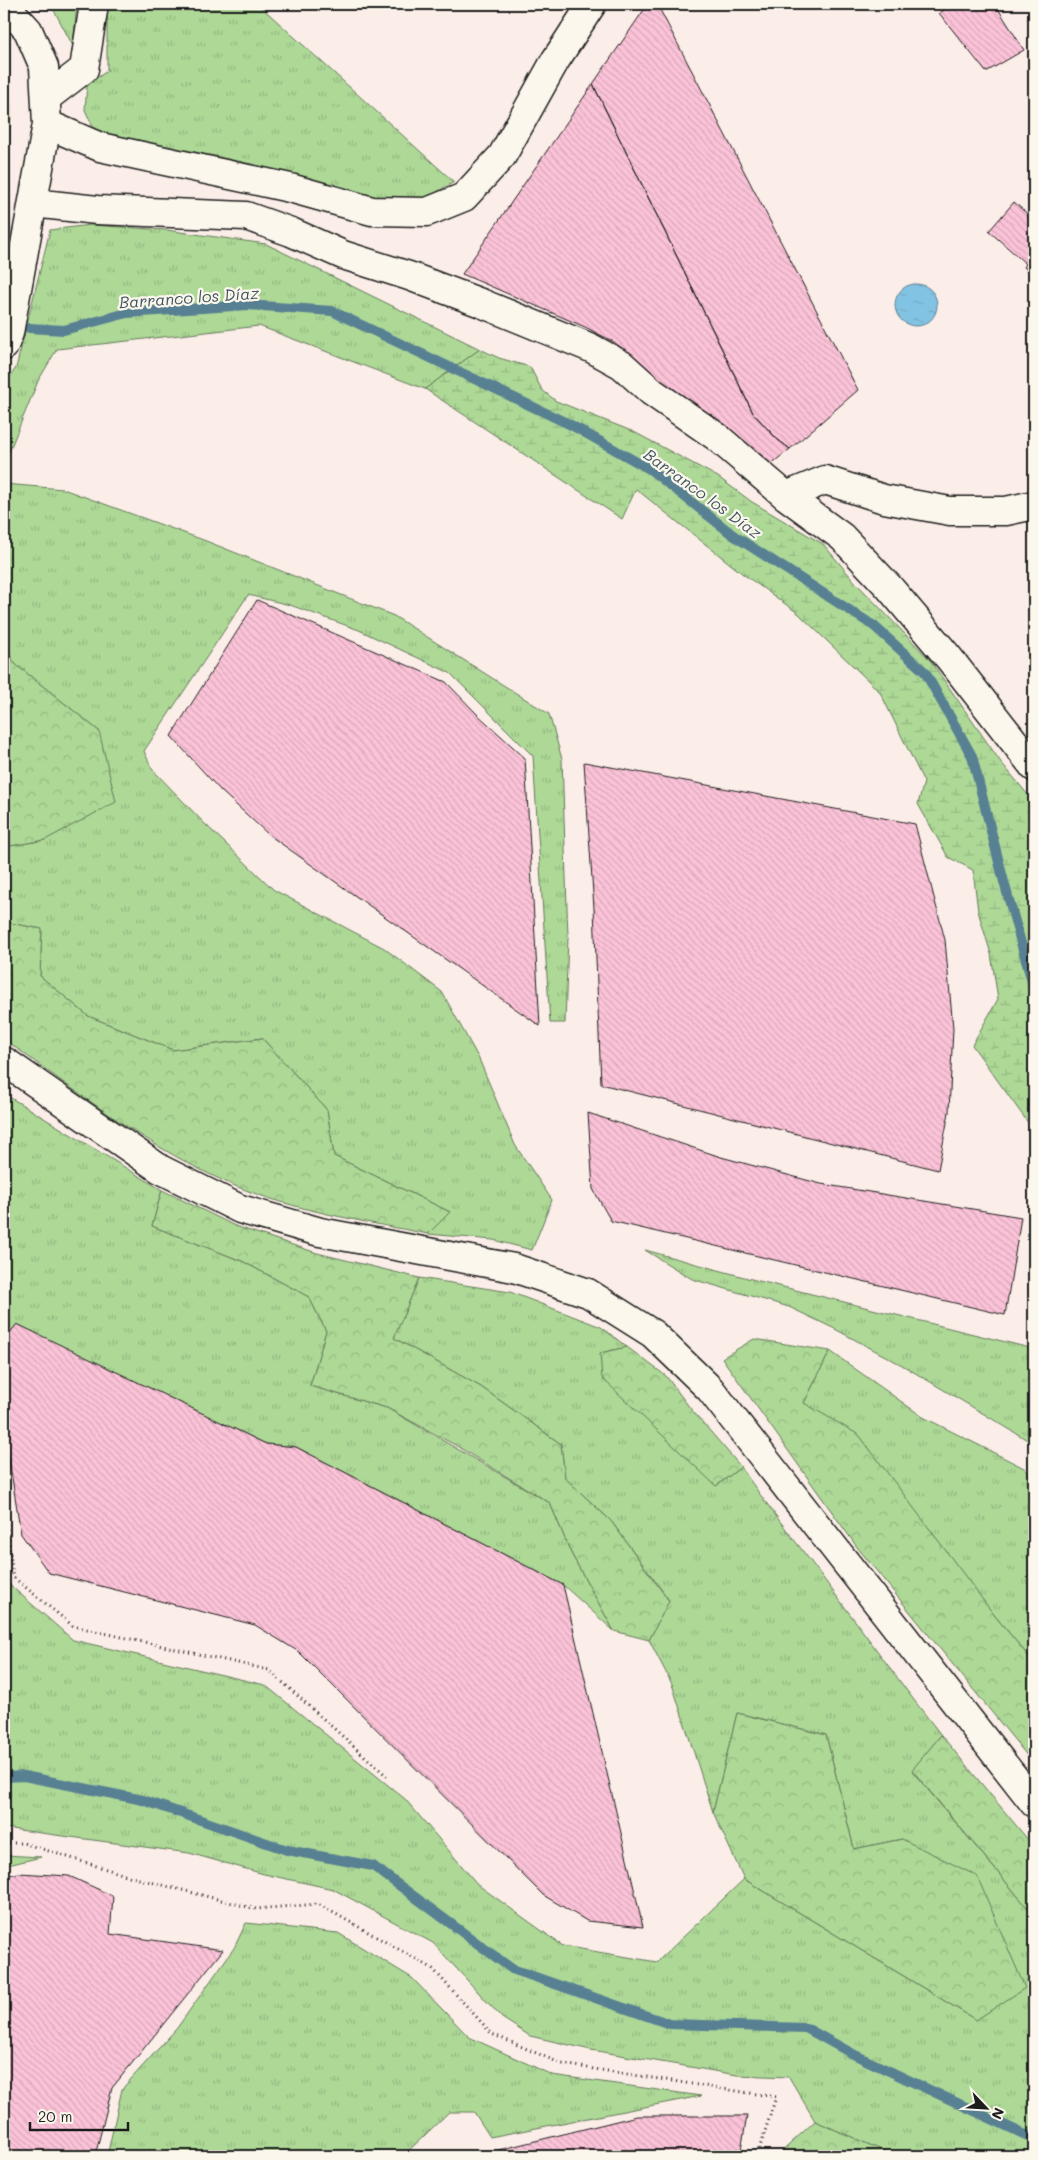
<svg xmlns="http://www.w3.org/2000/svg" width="1038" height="2160" font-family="Mali,sans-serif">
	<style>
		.grass { fill: url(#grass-tufts); stroke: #647a59 }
		.forest { fill: url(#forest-crowns); stroke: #647a59 }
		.wetland { fill: url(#wetland-marsh); stroke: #647a59 }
		.water { fill: url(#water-ripples); stroke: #598093 }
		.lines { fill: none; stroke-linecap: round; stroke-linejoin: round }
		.stream { stroke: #598093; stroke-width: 10 }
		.building { fill: url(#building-back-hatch); stroke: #1c1c1c }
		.minor-casing { stroke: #1c1c1c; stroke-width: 31 }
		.path { stroke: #1c1c1c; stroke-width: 3; stroke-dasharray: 1 4; stroke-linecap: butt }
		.minor { stroke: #fbf7ec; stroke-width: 28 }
		.labels { text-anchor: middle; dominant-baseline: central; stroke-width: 4.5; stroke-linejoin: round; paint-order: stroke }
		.water-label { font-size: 16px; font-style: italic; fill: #405662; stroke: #fbf7ec }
	</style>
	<defs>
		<pattern id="grass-tufts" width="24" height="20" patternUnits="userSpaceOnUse" patternTransform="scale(1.25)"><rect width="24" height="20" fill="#add896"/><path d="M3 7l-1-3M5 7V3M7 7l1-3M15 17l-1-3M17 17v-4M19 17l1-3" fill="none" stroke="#94b981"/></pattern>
		<pattern id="forest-crowns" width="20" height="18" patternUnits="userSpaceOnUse" patternTransform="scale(1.25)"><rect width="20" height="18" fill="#add896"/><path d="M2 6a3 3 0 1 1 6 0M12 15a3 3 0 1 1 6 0" fill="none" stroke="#94b981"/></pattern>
		<pattern id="wetland-marsh" width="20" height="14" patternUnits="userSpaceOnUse" patternTransform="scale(1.25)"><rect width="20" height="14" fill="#add896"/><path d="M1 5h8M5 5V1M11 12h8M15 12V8" fill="none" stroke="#94b981"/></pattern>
		<pattern id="water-ripples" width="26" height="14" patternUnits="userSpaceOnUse" patternTransform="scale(1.25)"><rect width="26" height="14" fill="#82c3e3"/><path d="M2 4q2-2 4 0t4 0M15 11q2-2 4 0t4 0" fill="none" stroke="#70a7c2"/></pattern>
		<pattern id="building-back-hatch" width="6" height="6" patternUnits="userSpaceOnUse" patternTransform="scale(1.25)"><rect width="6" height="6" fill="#fcc3d8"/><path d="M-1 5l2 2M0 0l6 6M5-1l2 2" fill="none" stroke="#d7a7b9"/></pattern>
	</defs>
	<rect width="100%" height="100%" fill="#fbede8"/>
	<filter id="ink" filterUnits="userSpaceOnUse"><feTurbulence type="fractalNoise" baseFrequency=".02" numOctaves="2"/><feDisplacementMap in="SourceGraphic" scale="10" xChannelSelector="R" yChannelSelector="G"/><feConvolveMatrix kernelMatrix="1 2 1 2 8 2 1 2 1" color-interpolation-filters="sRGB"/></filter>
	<g filter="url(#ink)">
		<!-- grass -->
		<path class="grass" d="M 47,4 L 77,4 L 73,46 L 55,12 Z
			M 107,4 L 258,4 L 454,182 L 423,200 L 394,201 L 353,194 L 95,131 L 85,110 L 87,85 L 107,71 Z
			M 4,77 C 16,104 10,131 4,159 Z
			M 90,225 L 166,230 L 266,244 L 480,349 L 425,389 L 259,326 L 57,349 L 38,381 L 4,464 L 4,385 L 16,368 L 50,230 Z
			M 4,484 L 63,489 L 206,541 L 394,616 L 549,714 L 562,759 L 568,937 L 565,1023 L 550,1023 L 533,756 L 450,673 L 359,630 L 290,605 L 248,595 L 144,751 L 152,769 L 204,823 L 274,890 L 384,948 L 442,992 L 479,1059 L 515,1145 L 552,1200 L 532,1250 L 493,1240 L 428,1234 L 450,1212 L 334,1156 L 327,1110 L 262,1038 L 173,1050 L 88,1016 L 40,976 L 42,929 L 4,922 L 4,847 L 45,840 L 99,731 L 14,663 L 4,643 Z
			M 11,1098 L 162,1190 L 152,1226 L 242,1261 L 309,1297 L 326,1331 L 310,1386 L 387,1408 L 550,1503 L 571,1553 L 614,1631 L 563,1585 L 296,1447 L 266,1444 L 17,1325 L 4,1340 L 4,1105 Z
			M 645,1250 L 755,1280 L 1034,1349 L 1034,1444 L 902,1365 L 833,1328 L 789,1307 L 692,1279 Z
			M 419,1278 L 510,1292 L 601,1327 L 627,1347 L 600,1353 L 716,1486 L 741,1467 C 768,1508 800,1546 829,1586 C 867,1636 902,1686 941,1735 L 912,1771 L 1027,1907 L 1034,1913 L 1034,2156 L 895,2156 L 815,2121 L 789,2077 L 737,2075 L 591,2050 L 530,2036 L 502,2018 L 433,1943 L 333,1889 L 264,1874 L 189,1853 L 4,1828 L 4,1580 L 73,1640 L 265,1685 L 405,1799 L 478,1885 L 563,1946 L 657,1962 L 744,1879 L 976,2020 L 902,1839 L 854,1849 L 826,1735 L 737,1713 L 713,1812 L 672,1684 L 649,1640 L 669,1600 L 611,1521 L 565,1478 L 561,1444 L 481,1387 L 394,1338 Z
			M 830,1351 L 923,1417 L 1024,1468 L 1034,1478 L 1034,1663 L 995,1616 L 804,1403 Z
			M 4,1855 L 41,1857 L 4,1866 Z
			M 246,1923 L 338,1933 L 412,1978 L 469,2037 L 552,2075 L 701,2096 L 490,2137 L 474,2112 L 449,2112 L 403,2156 L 107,2156 L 122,2089 L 177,2028 L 234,1948 Z"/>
		<!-- forest -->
		<path class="forest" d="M 4,643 L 14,663 L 99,731 L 116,802 L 45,840 L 4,847 Z
			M 4,922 L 42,929 L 40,976 L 88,1016 L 173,1050 L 262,1038 L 327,1110 L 334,1156 L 450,1212 L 428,1234 C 363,1221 295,1211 233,1185 C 153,1151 74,1090 4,1039 Z
			M 162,1190 L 235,1226 L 317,1253 L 419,1278 L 394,1338 L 481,1387 L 561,1444 L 565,1478 L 611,1521 L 669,1601 L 649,1640 L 614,1631 L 571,1553 L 550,1503 L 455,1445 L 387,1408 L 310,1386 L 326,1331 L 309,1297 L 242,1261 L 152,1226 Z
			M 754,1339 L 830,1351 L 804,1403 L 859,1435 L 995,1616 L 1034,1663 L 1034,1764 L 857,1547 L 722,1358 Z
			M 627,1347 L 666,1376 L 690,1408 L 741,1467 L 716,1486 L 602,1378 L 600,1353 Z
			M 737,1713 L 826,1735 L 854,1849 L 902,1839 L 977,1876 L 1025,1988 L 976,2020 L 744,1879 L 713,1812 Z
			M 941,1735 L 1034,1847 L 1034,1913 L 1027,1907 L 912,1770 Z
			M 815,2121 L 895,2156 L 777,2156 Z"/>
		<!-- wetland -->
		<path class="wetland" d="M 480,349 L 499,358 L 530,367 L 542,390 L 556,401 L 634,432 L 718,477 L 752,502 L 823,544 L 856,583 L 930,660 L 1000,761 L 1033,801 L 1034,1131 L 972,1045 L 998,999 L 991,954 L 978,911 L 973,870 L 948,857 L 918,804 L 924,782 L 880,692 L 798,613 L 743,574 L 636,489 L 622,519 L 425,389 Z"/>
		<!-- water -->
		<path class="water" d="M895 305a21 21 0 1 1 42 0a21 21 0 1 1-42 0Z"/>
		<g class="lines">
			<!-- stream -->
			<path class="stream" d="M 29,328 L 64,330 L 127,313 L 248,305 L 332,311 L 571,425 L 651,470 L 733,535 L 874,626 L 925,672 L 972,756 L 1004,882 L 1034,989
				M 4,1777 L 24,1776 L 143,1800 L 287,1850 L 373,1866 L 512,1969 L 670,2024 L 806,2028 L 853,2054 L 1034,2139"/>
		</g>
		<!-- building -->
		<path class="building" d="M 648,4 L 657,4 L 858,390 L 790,449 L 777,439 L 753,413 L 593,84 Z
			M 954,4 L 995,4 L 1024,50 L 986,72 L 939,13 Z
			M 593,84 L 753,413 L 777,439 L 790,449 L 770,465 L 674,394 L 646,367 L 614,342 L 585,327 L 462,274 Z
			M 1014,202 L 1034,220 L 1034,277 L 1024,267 L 1026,264 L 989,231 Z
			M 257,600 L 446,682 L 476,713 L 525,758 L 540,1026 L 269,835 L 221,791 L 171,736 Z
			M 584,762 L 915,824 L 945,940 L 953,1028 L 949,1112 L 938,1170 L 601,1084 L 594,908 Z
			M 588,1113 L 721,1157 L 821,1184 L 1021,1217 L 1005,1315 L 611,1221 L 593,1189 Z
			M 17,1324 L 266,1444 L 296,1447 L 563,1585 L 643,1927 L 587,1921 L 543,1895 L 299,1652 L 255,1625 L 49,1573 L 21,1534 L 4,1428 L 4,1340 Z
			M 19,1873 L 69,1876 L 113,1896 L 110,1934 L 223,1950 L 112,2088 L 95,2156 L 4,2156 L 4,1876 Z
			M 637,2116 L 747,2116 L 740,2156 L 474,2156 Z"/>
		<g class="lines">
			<defs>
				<path id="minor" d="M 46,98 L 84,69 L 94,4
					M 47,124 L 100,147 L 290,188 L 372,211 L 427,212 L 464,197 L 502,156 L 555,61 L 592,4
					M 33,203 L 97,210 L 246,216 L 291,232 L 343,255 L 409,276 L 481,303 L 591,348 L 622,365 L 652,392 L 717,437 L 786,496 L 842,537 L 889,587 L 949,658 L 1034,767
					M 4,346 L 9,333 L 47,124 L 44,67 L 28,30 L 4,4
					M 786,496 L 825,480 L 884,499 L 950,511 L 1006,511 L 1034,505
					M 4,1061 L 160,1169 L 240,1209 L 320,1232 L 514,1268 L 588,1293 L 653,1334 L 710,1389 L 1034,1803"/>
			</defs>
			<!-- minor casing -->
			<use href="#minor" class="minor-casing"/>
			<!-- path -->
			<path class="path" d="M 4,1504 L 13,1577 L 73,1626 L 269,1670 L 389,1778
				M 4,1843 L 23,1843 L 135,1878 L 256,1909 L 318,1904 L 432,1968 L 492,2034 L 562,2064 L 776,2097 L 757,2156"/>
			<!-- minor -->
			<use href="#minor" class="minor"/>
		</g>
	</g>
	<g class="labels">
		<!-- water labels -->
		<g class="water-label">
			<text transform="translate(189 297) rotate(-4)">Barranco los Díaz</text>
			<text transform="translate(703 493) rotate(36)">Barranco los Díaz</text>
		</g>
	</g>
	<!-- margin -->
	<rect width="1038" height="2160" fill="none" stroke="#fbf7ec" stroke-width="20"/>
	<rect x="10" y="10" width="1018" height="2140" fill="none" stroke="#1c1c1c" stroke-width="2" filter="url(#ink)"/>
	<!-- north arrow -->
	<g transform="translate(986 2108) rotate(115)" stroke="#fbf7ec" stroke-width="4" paint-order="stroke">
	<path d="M0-4L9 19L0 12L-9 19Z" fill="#1c1c1c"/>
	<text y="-8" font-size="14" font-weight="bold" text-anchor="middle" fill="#1c1c1c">N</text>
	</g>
	<!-- scale -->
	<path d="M30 2122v8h98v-8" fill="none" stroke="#1c1c1c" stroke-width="2.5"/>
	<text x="38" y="2122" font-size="15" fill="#1c1c1c" stroke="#fbf7ec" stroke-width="4" paint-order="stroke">20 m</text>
</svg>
